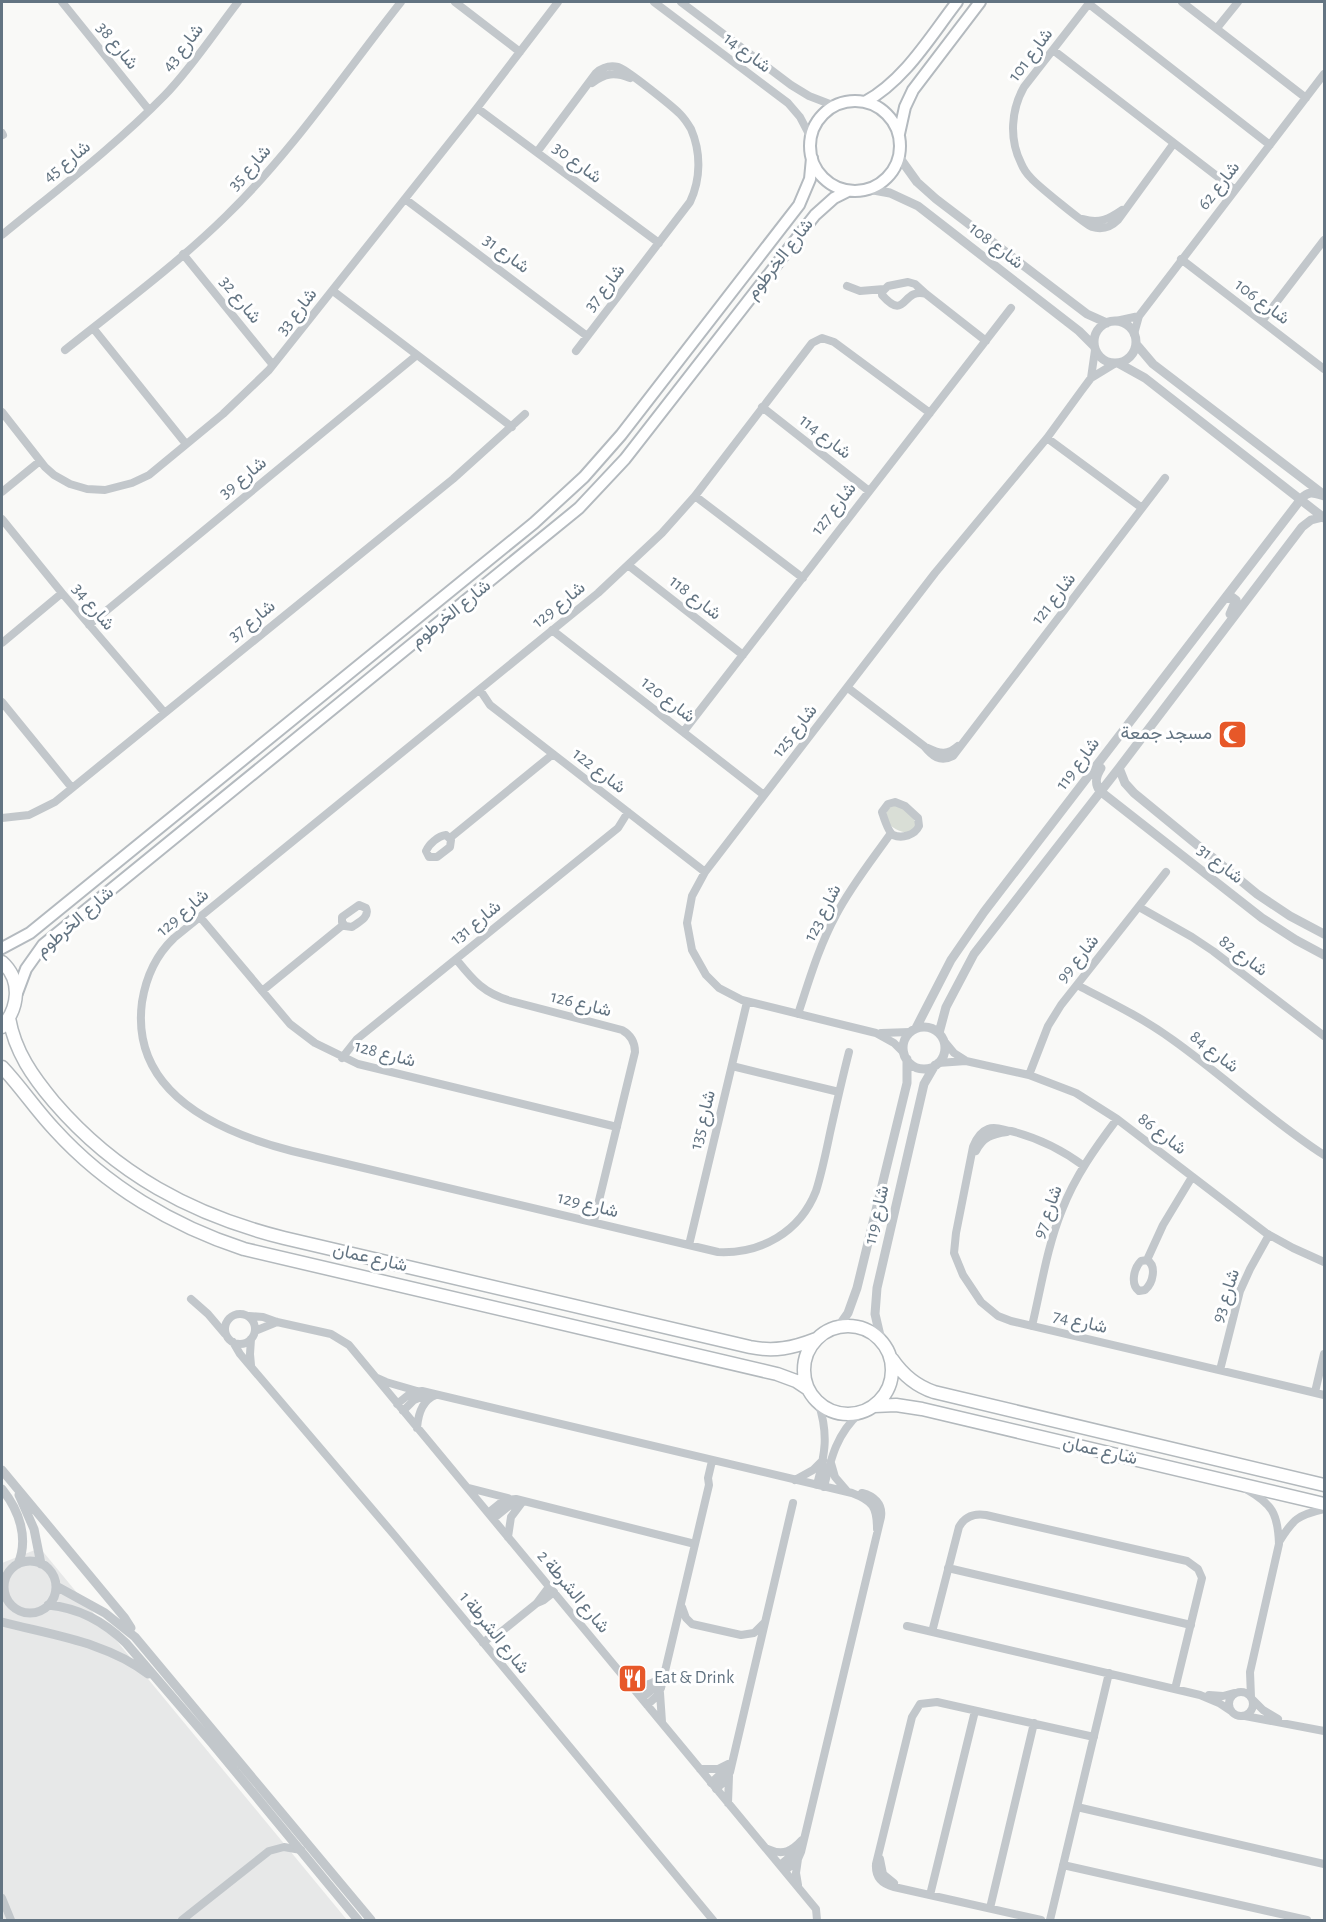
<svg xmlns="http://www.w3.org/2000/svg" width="1326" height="1922" font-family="'Alegreya Sans',Vazirmatn,sans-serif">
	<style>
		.built { fill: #e7e8e8 }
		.green { fill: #d9ded6 }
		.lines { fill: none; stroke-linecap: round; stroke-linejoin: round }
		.secondary-casing { stroke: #b4babf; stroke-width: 14 }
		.primary-casing { stroke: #b3b9bd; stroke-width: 15 }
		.minor { stroke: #c2c7cb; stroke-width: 8 }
		.tertiary { stroke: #c2c7cb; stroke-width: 9 }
		.secondary { stroke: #fff; stroke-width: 10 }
		.primary { stroke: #fff; stroke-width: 12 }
		.labels { text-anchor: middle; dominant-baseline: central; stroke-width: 6; stroke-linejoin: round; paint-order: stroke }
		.street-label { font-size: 18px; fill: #637482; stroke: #fff }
		.poi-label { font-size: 18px; fill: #637482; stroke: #fff; text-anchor: end }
	</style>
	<rect width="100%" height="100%" fill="#f9f9f7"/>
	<!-- built -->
	<path class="built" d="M 40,1548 L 347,1920 L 2,1920 L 2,1563 Z"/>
	<!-- green -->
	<path class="green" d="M 892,805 C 903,806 914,814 916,825 L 910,833 C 895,833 876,819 892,805 Z"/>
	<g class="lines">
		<defs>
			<path id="secondary" d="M810 146a45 45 0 1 1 90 0a45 45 0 1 1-90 0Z
				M 865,102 C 905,80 930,37 957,2
				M 899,134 L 905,107 L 913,90 L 980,2
				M 2,948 L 30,933 L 534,523 L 584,477 L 621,435 L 799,205 L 810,179 L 812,158
				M 17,993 L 26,969 L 43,945 L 579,508 L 625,459 L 815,215 L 834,198 L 848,191"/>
			<path id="primary" d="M 2,962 C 22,980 19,1008 2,1027
				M 9,1018 C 15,1052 33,1077 54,1102 C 116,1174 192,1215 284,1238 L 750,1347 C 774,1352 793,1348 816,1339
				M 2,1067 C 21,1087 36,1110 55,1130 C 106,1186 173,1226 244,1249 L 777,1374 L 796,1381 L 808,1389
				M804 1370a44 44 0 1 1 88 0a44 44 0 1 1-88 0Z
				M 892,1359 C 903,1375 916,1386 934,1392 L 1324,1485
				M 874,1406 L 896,1405 L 922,1409 L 1324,1504"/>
		</defs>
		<!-- secondary casing -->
		<use href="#secondary" class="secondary-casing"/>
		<!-- primary casing -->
		<use href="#primary" class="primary-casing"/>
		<!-- minor -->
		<path class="minor" d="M 62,2 L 149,110
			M 455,2 L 520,52
			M 654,2 L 788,103 L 800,117 L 811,138
			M 681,2 L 791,85 L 809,96 L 835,106
			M 1090,2 L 1024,87 C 1011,110 1009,139 1021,163 C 1023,168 1027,174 1031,178 C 1037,185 1086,225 1092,227 C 1102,230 1111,227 1118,220 L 1174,143
			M 1182,2 L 1306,98
			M 1089,4 L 1270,145
			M 1217,28 L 1238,2
			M 1053,50 L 1235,190
			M 592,83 C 605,73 615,72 630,78
			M 477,108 L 659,243
			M 2,133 L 3,135
			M 537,152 L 596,73 C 603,67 609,65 618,67 C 626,69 672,106 680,114 C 685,119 688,124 691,129 C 701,152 701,179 690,202 L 576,351
			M 405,199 L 587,336
			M 1083,219 C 1099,224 1109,219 1122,210
			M 2,235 C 57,190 115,146 165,95 C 192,67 214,33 238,2
			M 183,254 L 273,365
			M 1181,259 L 1324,369
			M 847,286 L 860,291 L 884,289
			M 333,291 L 512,427
			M 926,294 C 901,287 907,323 882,295 L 882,292 L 888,286 L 908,282 L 915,284 L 926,294 L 986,341
			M 1116,321 L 1139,316
			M 1262,321 L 1324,240
			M 93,328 L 186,444
			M 1134,334 L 1139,316 L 1324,74
			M 65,350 C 119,307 176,265 226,216 C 292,152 344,74 401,2
			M 1091,378 L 1114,364
			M 762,407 L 869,491
			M 2,412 L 45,467 L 54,475 L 70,484 L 87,489 L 105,490 L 132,483 L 149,475 L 223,414 L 269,370 L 477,108 L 558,2
			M 1047,438 L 1142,508
			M 2,492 L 40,461
			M 695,496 L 803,578
			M 2,519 L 62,593 L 164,712
			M 628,565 L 743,655
			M 89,625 L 417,355
			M 552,630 L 764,795
			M 2,643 L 62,593
			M 848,688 L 924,746 C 932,756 940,763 953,756 L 1165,478
			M 480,690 L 490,705 L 705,872
			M 2,702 L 72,788
			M 684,731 L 1011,308
			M 928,748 C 940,754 948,755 958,746
			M 895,802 L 905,806 L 918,818 L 919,826 C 915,835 902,839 893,835 C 888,832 884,818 882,812 L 888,804 Z
			M 2,818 L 29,815 L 55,802 L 453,479 L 525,414
			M 446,835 L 451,840 L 450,847 L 437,857 L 429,857 L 426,851 C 429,844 438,836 446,835 Z
			M 450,838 L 553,754
			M 359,905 L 366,908 C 370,917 359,922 352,927 L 345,926 L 342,922 L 342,917 Z
			M 1139,907 L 1192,937 L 1213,951 L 1324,1036
			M 200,917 L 290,1024 L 315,1043 L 358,1064 L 617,1127
			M 456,959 C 473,980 483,993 511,1001 L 622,1030 C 631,1035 635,1042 635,1052 L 594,1221
			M 1077,985 C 1110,1002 1143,1018 1173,1040 C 1225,1077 1271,1121 1324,1155
			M 262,991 L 343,925
			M 798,1014 C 809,981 819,946 836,915 C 851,886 872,860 891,833
			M 881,1033 L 910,1032
			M 944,1041 L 954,1053 L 965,1060
			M 849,1052 C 842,1079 836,1106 830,1133 C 826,1152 822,1172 816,1191 C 800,1232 761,1254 718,1252 L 292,1151 C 219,1132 130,1093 142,1002 C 146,977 156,955 174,938 L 598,593 L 662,533 L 695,496 L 812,343 L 822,338 L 834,342 L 930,413
			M 904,1053 L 894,1043 L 876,1033 L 742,1000 L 719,988 L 706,975 L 692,950 L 687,923 L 692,896 L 705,872 L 935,573 L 1047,438 L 1082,390 L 1091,378 L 1095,350
			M 342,1058 L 357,1039 L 618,828 L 628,812
			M 938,1063 L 966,1061 L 1029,1075 L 1076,1093 L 1117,1119 L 1266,1233 L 1293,1248 L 1324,1262
			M 732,1066 L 839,1092
			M 1029,1075 L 1048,1026 L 1061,1005 L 1166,872
			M 976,1151 C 983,1137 992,1134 1007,1132
			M 1084,1166 C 1061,1149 1039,1138 1011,1131 C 1003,1130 996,1126 988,1129 C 980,1132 976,1139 973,1147 L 956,1233 L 954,1253 L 963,1275 L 981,1302 L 998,1316 L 1011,1321 L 1324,1395
			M 689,1245 L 747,1002
			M 1147,1260 L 1163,1225 L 1192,1177
			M 1147,1260 C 1157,1266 1153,1283 1145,1290 L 1139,1291 C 1130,1284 1134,1268 1141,1261 Z
			M 191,1299 L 208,1314 L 225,1334
			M225 1329a15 15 0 1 1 30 0a15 15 0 1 1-30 0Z
			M 249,1316 L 263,1317 L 277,1322 L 331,1334 L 349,1345 L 816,1909 L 817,1920
			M 1032,1326 C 1041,1288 1047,1247 1062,1210 C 1075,1176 1096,1147 1117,1119
			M 255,1331 L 277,1322
			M 251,1339 L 250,1354 L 251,1365
			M 233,1342 L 240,1354 L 395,1536 L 713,1920
			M 1220,1370 L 1240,1291 L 1250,1269 L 1269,1235
			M 377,1378 L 386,1382 L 417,1391
			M 1315,1392 L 1324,1354
			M 397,1404 L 412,1392 L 422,1391 L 852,1493 C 873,1501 877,1507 877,1529
			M 403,1411 L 414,1400 L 428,1394
			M 417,1428 C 418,1415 422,1400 436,1395
			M 831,1463 L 835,1477 L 847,1491
			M 795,1480 L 813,1470 L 823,1460
			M 817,1485 C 825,1454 829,1434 818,1402
			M 824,1487 C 831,1458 837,1433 860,1413
			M 469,1488 L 508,1498
			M 1246,1489 C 1272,1504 1278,1513 1279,1544 L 1250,1672 L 1251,1697
			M 488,1513 L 504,1500 L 516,1499 L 695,1544
			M 493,1519 L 509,1506 L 521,1502
			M 508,1537 L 511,1517 L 523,1501
			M 1279,1542 C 1293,1519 1298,1515 1324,1509
			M 948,1568 L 1191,1625
			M 537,1603 L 544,1600 L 554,1592
			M 682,1607 L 686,1618 L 692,1624 L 741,1635 L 754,1633 L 764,1623
			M 907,1626 L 1200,1695 L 1219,1703 L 1231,1711
			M 932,1632 L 959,1527 C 965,1516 974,1513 986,1515 L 1187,1561 L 1198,1569 L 1202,1578 L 1175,1689
			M 483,1643 L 490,1637 L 496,1636 L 537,1603 L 549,1587
			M 630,1683 C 644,1687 652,1685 662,1676
			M1229 1704a12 12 0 1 1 24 0a12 12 0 1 1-24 0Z
			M 660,1693 L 662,1722
			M 1209,1695 L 1223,1696 L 1234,1693
			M 642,1698 L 661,1682
			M 1253,1700 L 1263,1710 L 1278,1719
			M 647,1705 L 657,1696 L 661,1688 L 709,1485 L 708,1478 L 712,1461
			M 1245,1716 L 1324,1731
			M 700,1769 L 718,1769 L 732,1762
			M 711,1783 L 727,1768
			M 716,1789 L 725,1781 L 730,1772 L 793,1503
			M 728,1803 L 729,1776
			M 1077,1807 L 1324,1864
			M 768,1849 C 783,1856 792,1851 802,1840
			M 880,1859 L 883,1874 L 894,1883
			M 780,1865 L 798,1850
			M 1063,1865 L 1307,1920
			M 785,1871 L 798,1859 L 801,1852 L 881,1517 C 883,1504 874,1496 862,1493
			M 798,1885 L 796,1873 L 798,1859
			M 930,1895 L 975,1711
			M 2,1898 L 11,1920
			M 990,1908 L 1034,1723
			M 182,1920 L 269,1851 L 284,1847 L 301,1850
			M 1041,1920 L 894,1887 C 882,1884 875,1877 876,1864 L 912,1717 L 920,1704 L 937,1702 L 1094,1737
			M 1050,1920 L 1109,1673"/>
		<!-- tertiary -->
		<path class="tertiary" d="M 899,157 L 917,182 L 936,199 L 1087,314 L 1107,323
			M 868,189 L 890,193 L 918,206 L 1079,331 L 1094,346
			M1094 342a21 21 0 1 1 42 0a21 21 0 1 1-42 0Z
			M 1136,344 L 1153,364 L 1323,494
			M 1118,363 L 1145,378 L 1324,518
			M 1225,599 L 1232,597 L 1236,600 L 1230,614
			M 1101,768 C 1096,776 1094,783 1100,791 L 1262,918 L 1296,940 L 1324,955
			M 1119,768 L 1125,783 L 1134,793 L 1257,894 L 1290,916 L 1324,934
			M903 1048a21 21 0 1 1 42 0a21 21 0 1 1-42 0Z
			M 916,1028 L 951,960 L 984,912 L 1301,499 C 1309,490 1314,493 1324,496
			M 939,1033 L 946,1007 L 974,954 L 1119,768 L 1302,527 L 1311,520 L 1323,517
			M 839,1326 L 848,1313 L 857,1288 L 907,1083 L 907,1059
			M 881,1340 L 875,1314 L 877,1288 L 924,1084 L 935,1065
			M 2,1470 L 124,1617 L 131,1628
			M 2,1489 C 19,1510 29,1538 18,1564
			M 19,1495 L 34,1529 L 41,1564
			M4 1587a26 26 0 1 1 52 0a26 26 0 1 1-52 0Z
			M 56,1586 L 105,1613 L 135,1637 L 371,1920
			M 48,1605 C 79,1608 103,1621 126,1643 L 211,1742 L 358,1920
			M 2,1622 C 51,1635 107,1642 148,1674"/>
		<!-- secondary -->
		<use href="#secondary" class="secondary"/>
		<!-- primary -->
		<use href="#primary" class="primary"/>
	</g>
	<!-- icons -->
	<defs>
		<symbol id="mosque-square" viewBox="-11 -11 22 22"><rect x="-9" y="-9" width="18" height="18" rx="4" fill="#e75829" stroke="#fff"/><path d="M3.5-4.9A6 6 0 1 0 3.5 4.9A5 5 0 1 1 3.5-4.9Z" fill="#fff"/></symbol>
		<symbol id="restaurant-square" viewBox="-11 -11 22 22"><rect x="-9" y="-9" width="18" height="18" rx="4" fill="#e75829" stroke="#fff"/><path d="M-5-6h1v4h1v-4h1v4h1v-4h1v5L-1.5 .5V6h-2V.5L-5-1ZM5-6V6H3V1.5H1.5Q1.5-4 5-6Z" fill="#fff"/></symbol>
	</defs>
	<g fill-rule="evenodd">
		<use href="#mosque-square" x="1216" y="718" width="33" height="33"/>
		<use href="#restaurant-square" x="616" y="1662" width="33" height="33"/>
	</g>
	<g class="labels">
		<!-- street labels -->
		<g class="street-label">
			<text transform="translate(117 46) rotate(51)">شارع 38</text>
			<text transform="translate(183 48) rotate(-52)">شارع 43</text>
			<text transform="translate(747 53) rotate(37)">شارع 14</text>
			<text transform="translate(1031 55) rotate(-53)">شارع 101</text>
			<text transform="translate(67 162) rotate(-39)">شارع 45</text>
			<text transform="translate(577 163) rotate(37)">شارع 30</text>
			<text transform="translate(250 168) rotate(-48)">شارع 35</text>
			<text transform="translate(1219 186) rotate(-52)">شارع 62</text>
			<text transform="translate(996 246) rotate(38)">شارع 108</text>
			<text transform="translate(506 254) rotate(37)">شارع 31</text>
			<text transform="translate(780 259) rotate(-52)">شارع الخرطوم</text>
			<text transform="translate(605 288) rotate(-52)">شارع 37</text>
			<text transform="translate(240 300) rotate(51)">شارع 32</text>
			<text transform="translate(1262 302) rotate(37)">شارع 106</text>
			<text transform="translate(297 312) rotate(-52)">شارع 33</text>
			<text transform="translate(825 437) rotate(38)">شارع 114</text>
			<text transform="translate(243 478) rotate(-39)">شارع 39</text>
			<text transform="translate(834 509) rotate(-52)">شارع 127</text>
			<text transform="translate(695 598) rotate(38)">شارع 118</text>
			<text transform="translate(1054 599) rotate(-52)">شارع 121</text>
			<text transform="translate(559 605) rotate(-39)">شارع 129</text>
			<text transform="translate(93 607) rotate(50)">شارع 34</text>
			<text transform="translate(451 614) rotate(-39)">شارع الخرطوم</text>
			<text transform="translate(252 621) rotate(-39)">شارع 37</text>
			<text transform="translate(668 700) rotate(38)">شارع 120</text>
			<text transform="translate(795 731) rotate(-52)">شارع 125</text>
			<text transform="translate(1078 764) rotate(-53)">شارع 119</text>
			<text transform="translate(599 771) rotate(38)">شارع 122</text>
			<text transform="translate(1220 864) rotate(38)">شارع 31</text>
			<text transform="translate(183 913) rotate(-41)">شارع 129</text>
			<text transform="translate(823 913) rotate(-63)">شارع 123</text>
			<text transform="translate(75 922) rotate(-41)">شارع الخرطوم</text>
			<text transform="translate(476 923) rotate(-39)">شارع 131</text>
			<text transform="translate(1243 956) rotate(37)">شارع 82</text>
			<text transform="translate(1078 959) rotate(-51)">شارع 99</text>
			<text transform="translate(581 1004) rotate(14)">شارع 126</text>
			<text transform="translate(1214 1052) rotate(38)">شارع 84</text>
			<text transform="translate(385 1054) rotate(15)">شارع 128</text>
			<text transform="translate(703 1120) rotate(-76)">شارع 135</text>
			<text transform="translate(1162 1134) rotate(38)">شارع 86</text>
			<text transform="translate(588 1205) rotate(14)">شارع 129</text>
			<text transform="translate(1048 1212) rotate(-70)">شارع 97</text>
			<text transform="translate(877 1215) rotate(-77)">شارع 119</text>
			<text transform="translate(370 1258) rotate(13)">شارع عمان</text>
			<text transform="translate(1226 1296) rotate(-72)">شارع 93</text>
			<text transform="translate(1080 1322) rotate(13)">شارع 74</text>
			<text transform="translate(1100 1451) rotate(13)">شارع عمان</text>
			<text transform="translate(573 1592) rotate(50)">شارع الشرطة 2</text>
			<text transform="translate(494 1633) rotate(51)">شارع الشرطة 1</text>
		</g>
		<!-- poi labels -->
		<g class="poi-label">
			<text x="1212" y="734">مسجد جمعة</text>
			<text x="654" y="1678" text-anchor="start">Eat &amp; Drink</text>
		</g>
	</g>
	<!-- border -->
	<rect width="1326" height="1922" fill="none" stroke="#637482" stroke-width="6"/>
</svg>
